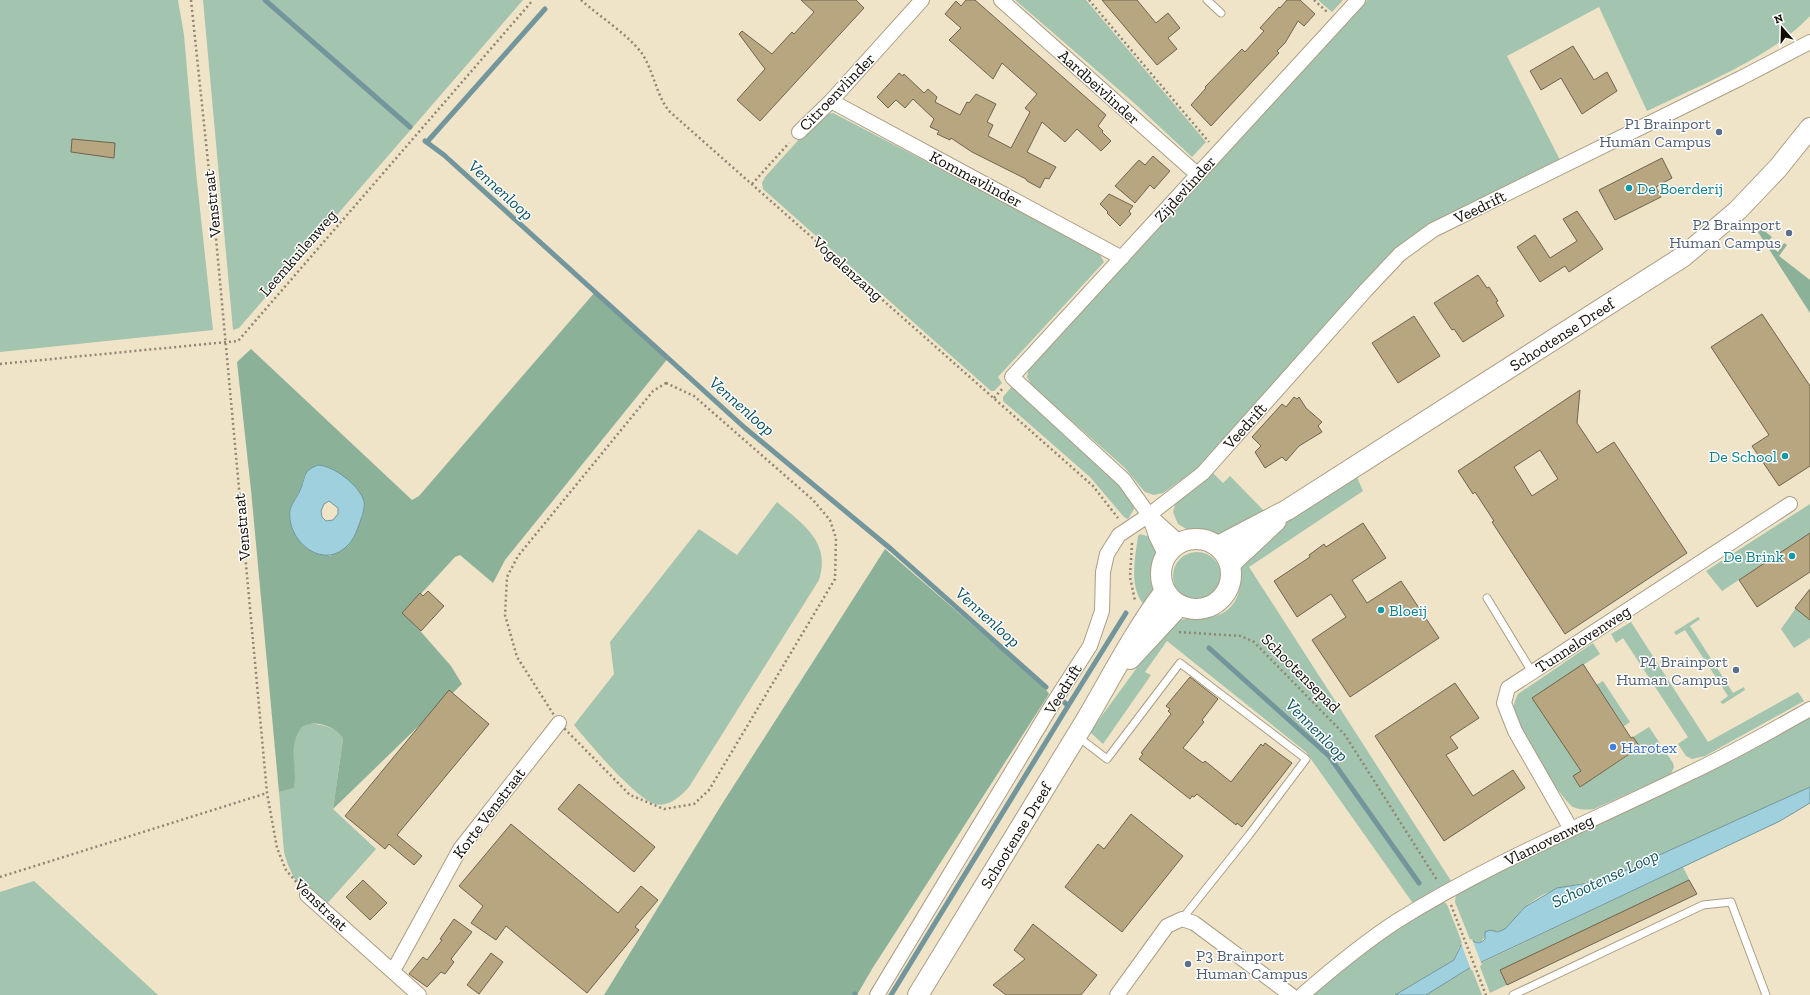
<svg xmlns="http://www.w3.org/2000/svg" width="1810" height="995" font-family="'Zilla Slab',serif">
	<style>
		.green { fill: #a3c4ae }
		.forest { fill: #8bb198; fill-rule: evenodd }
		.water { fill: #9ed1dd; stroke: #73969c; fill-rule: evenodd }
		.pier { fill: #efe3c8 }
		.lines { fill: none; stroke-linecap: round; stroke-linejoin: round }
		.stream { stroke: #73969c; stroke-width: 5 }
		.building { fill: #b8a680; stroke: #6f644d; fill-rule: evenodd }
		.lane-casing { stroke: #aa9e85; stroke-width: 9 }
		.street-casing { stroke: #aa9e85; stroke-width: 16 }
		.secondary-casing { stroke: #aa9e85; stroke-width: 22 }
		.path { stroke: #8f8673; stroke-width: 2.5; stroke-dasharray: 2 3; stroke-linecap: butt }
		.lane { stroke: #fff; stroke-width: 7 }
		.street { stroke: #fff; stroke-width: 14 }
		.secondary { stroke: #fff; stroke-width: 20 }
		.service-dot { fill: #5c6f8a; stroke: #fff; stroke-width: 1.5 }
		.culture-dot { fill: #0f9aa8; stroke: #fff; stroke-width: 1.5 }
		.shop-dot { fill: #3f7fe0; stroke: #fff; stroke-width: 1.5 }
		.labels { text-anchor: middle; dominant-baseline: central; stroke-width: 3; stroke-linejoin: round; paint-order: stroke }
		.street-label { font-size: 16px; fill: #100c04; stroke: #fff }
		.service-label { font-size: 16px; fill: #4e5e75; stroke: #fff; text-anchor: end }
		.culture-label { font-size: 16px; fill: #0d838f; stroke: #fff; text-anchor: start }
		.shop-label { font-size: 16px; fill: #366cbe; stroke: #fff; text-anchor: start }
		.water-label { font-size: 17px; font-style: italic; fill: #0a5361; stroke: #fff }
	</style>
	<rect width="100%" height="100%" fill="#efe3c8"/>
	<!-- green -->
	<path class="green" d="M 0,0 L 178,0 L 184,35 L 196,172 L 213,330 L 0,352 Z
		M 203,0 L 523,0 L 239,328 L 233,330 Z
		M 1015,0 L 1086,0 L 1206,142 L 1192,157 L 1132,101 Z
		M 1318,0 L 1343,0 L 1332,12 Z
		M 1367,0 L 1810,0 L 1810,16 C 1772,57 1698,86 1647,111 L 1599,7 L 1507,56 L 1560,160 L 1435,222 L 1209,457 L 1195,470 L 1163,493 L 1154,495 L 1145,492 L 1124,467 L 1032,386 L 1027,377 L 1029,368 Z
		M 833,113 L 1098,251 L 1104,262 L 998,377 L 1002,383 L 994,391 L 991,391 L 763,189 L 762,183 L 765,177 L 802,136 L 804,137 L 824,115 Z
		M 1013,385 L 1121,481 L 1134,503 L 1134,509 L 1128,519 L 1124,517 L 1090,477 L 1003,401 L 1003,397 Z
		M 1211,471 L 1223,483 L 1230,476 L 1266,513 L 1218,536 L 1188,530 L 1178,524 L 1173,512 L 1176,502 Z
		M 1356,475 L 1363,491 L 1249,567 L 1455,887 L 1417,909 L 1306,752 L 1167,641 L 1145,672 L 1151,675 L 1103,744 L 1090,732 L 1163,632 C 1166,629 1169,625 1172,623 C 1190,613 1219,627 1235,601 C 1242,590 1240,576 1242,564 L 1283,524 Z
		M 777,502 C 803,525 831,541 819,580 L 689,787 C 681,796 668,808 655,804 C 636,799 588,742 574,725 L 614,674 L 610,642 L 699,529 L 737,555 Z
		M 1810,504 L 1810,533 L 1722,591 L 1706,571 Z
		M 1140,534 L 1150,537 L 1157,549 L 1153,573 L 1154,591 L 1146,607 C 1128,589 1135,559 1138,536 Z
		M1173 576a24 24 0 1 1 48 0a24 24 0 1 1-48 0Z
		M 1796,608 L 1810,620 L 1810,638 L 1794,648 L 1781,629 Z
		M 1698,617 L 1700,619 L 1690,626 L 1733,693 L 1744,687 L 1745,690 L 1723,704 L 1720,702 L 1728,696 L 1685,630 L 1676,635 L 1674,632 Z
		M 1631,622 L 1708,742 L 1798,692 L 1804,701 L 1705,756 L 1692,759 L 1686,756 L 1678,744 L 1688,737 L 1623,638 L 1616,643 L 1611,634 Z
		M 1593,643 L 1600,654 L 1533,698 L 1581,771 L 1573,777 L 1580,787 L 1640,748 L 1633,737 L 1649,727 L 1673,763 L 1674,767 L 1671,774 L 1594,809 C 1587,810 1580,810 1573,807 C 1563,801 1522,737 1516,723 C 1512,713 1513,703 1518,694 Z
		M 1603,681 L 1630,722 L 1624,726 L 1596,685 Z
		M 1810,715 L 1810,787 L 1615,875 C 1590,884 1563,883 1539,897 C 1534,900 1528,904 1524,908 C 1516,915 1507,935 1494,931 L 1486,935 L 1481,942 L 1471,942 L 1455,902 L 1456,894 Z
		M 310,723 C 322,725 337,727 343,739 L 333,809 L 376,849 L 325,906 L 294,878 L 288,865 L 284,852 L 279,792 L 294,788 C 298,768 283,732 310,723 Z
		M 1683,867 L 1696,893 L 1490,993 L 1479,964 Z
		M 34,881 L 158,995 L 0,995 L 0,892 Z
		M 1440,902 L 1446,903 L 1448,907 L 1463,945 L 1459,947 L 1454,960 L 1395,995 L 1312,995 L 1358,957 L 1398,928 Z
		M 1471,967 L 1482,995 L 1426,995 Z"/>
	<!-- forest -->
	<path class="forest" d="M 1762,229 L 1772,237 L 1767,243 L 1778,252 L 1784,243 L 1787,245 L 1779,256 L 1810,280 L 1810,313 L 1758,232 Z
		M 595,292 L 669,357 L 505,560 L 493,583 L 460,555 L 455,557 L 407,609 L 408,617 L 451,666 L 462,684 L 333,809 L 343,739 C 337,726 308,716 299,731 C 288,749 298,769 294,788 L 279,792 L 251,490 L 237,362 L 251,349 L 412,500 L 419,496 ZM 305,474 L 359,492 L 364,502 L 363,515 L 348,546 L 330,556 L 298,539 L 291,525 L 290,509 L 301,488 Z
		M 885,549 L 1045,688 L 1049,694 L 872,969 L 857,995 L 604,995 L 722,804 Z"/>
	<!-- water -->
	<path class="water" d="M 318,465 C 334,466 359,485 364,501 C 365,506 363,514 361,519 C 358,528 354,540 347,546 C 322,571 286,540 290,510 C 292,502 299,495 301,488 C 306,475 303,471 318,465 ZM 329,501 L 338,508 L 338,514 L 333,520 L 326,521 L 322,517 L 321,511 L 324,504 Z
		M 1810,787 L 1810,803 L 1780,821 L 1471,967 L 1426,995 L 1395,995 L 1454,960 L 1461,945 L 1473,941 C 1477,944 1482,943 1485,939 L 1485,932 L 1490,930 L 1498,932 L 1505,929 L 1525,907 L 1557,888 L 1600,881 L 1615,875 Z"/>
	<!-- pier -->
	<path class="pier" d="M 1472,939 L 1482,965 L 1471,970 L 1461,943 Z"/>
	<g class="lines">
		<!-- stream -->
		<path class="stream" d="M 265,0 L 410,127
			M 425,141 L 444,155 L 745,428 L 891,549 L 1046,687
			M 427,142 L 545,9
			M 1209,648 L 1329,756 L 1419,883
			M 1063,701 L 1068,706 L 1126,613
			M 855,995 L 855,994
			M 891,995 L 1068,706"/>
	</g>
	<!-- building -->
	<path class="building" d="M 801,0 L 856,0 L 864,8 L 760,121 L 737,100 L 765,69 L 739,34 L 742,31 L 772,54 L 792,32 L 794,34 L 814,12 Z
		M 966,0 L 975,0 L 1106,115 L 1098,126 L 1103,131 L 1102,132 L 1111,141 L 1101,151 L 1077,129 L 1065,142 L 1042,122 L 1027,152 L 1056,167 L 1049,179 L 1045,178 L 1040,188 L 1027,181 L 1026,179 L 972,152 L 951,138 L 950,140 L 937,134 L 939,131 L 930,127 L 934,119 L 913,99 L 905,108 L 896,100 L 888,108 L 877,97 L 899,73 L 903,76 L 904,74 L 924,93 L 928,89 L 937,97 L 935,102 L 960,115 L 967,102 L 969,103 L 976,94 L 996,104 L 987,122 L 993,125 L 988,136 L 1011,148 L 1030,112 L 1025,108 L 1037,94 L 1002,63 L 993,79 L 949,40 L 961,28 L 945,14 L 956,1 L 961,6 Z
		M 1102,0 L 1137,0 L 1156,23 L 1168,13 L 1180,28 L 1168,38 L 1177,49 L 1157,65 Z
		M 1287,0 L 1300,0 L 1315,14 L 1304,26 L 1298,21 L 1285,43 L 1277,51 L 1279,53 L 1211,126 L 1191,105 L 1206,88 L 1205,87 L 1242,49 L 1245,52 L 1264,31 L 1260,28 L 1279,7 L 1280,8 Z
		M 1573,46 L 1594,80 L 1607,72 L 1617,91 L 1582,114 L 1561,78 L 1541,90 L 1530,71 Z
		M 72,139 L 115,143 L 114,158 L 71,152 Z
		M 1153,156 L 1170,171 L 1154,189 L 1150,185 L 1135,203 L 1115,186 L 1139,160 L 1145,165 Z
		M 1662,158 L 1672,178 L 1656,187 L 1661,197 L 1615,220 L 1599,190 Z
		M 1109,194 L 1133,206 L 1129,211 L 1131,214 L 1120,226 L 1107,213 L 1108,212 L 1100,204 Z
		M 1577,211 L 1603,249 L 1569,272 L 1565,266 L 1540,282 L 1517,247 L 1535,235 L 1550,258 L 1577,241 L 1563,219 Z
		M 1478,275 L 1487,288 L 1489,287 L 1498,301 L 1496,302 L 1504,316 L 1463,342 L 1454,329 L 1452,330 L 1434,303 Z
		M 1762,314 L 1810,386 L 1810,466 L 1779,486 L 1752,446 L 1769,435 L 1711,347 Z
		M 1414,316 L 1440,356 L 1398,383 L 1372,343 Z
		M 1580,390 L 1577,423 L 1597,453 L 1614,442 L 1687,553 L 1565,634 L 1492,522 L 1494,521 L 1475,492 L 1473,494 L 1458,471 ZM 1540,450 L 1558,479 L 1532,496 L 1514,467 Z
		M 1294,397 L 1297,399 L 1299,397 L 1306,408 L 1322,422 L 1318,426 L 1322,432 L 1299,446 L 1286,461 L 1282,457 L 1265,468 L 1255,452 L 1261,446 L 1252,437 L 1282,404 L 1286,407 Z
		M 1363,523 L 1386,558 L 1352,580 L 1367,603 L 1401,581 L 1439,638 L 1350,697 L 1312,640 L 1346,617 L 1331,594 L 1297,617 L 1274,581 L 1310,557 L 1309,555 L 1324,544 L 1326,547 Z
		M 1810,533 L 1810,572 L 1757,607 L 1739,580 Z
		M 1810,589 L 1810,620 L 1795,608 Z
		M 428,591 L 444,606 L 421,631 L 402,613 L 420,593 L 423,596 Z
		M 1583,664 L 1631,738 L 1633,737 L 1640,747 L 1580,787 L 1573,776 L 1581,771 L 1532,698 Z
		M 1190,677 L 1218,699 L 1202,720 L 1204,722 L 1183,748 L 1203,763 L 1205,761 L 1231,782 L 1261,744 L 1263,746 L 1265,743 L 1292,763 L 1242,827 L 1237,823 L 1236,825 L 1197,794 L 1194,797 L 1192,796 L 1190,799 L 1139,759 L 1143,754 L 1141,753 L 1171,714 L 1168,711 L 1170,709 L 1166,706 Z
		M 1455,683 L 1479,718 L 1450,737 L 1458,748 L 1446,755 L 1473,796 L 1513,770 L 1525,788 L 1444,841 L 1375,736 Z
		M 449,690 L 489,724 L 397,835 L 422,856 L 414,865 L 389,844 L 385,849 L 345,816 Z
		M 579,784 L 655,847 L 634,872 L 558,809 Z
		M 1131,814 L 1183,856 L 1122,932 L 1065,887 L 1098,844 L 1104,849 Z
		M 511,824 L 618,913 L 641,886 L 658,900 L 635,927 L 639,930 L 587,993 L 506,926 L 496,940 L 471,923 L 483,906 L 459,886 Z
		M 363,880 L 387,903 L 370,920 L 346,897 Z
		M 1689,880 L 1697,894 L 1507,985 L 1500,970 Z
		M 454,919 L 472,932 L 451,959 L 454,962 L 445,974 L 441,972 L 427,987 L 409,974 L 423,957 L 427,960 L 442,940 L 440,939 Z
		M 1033,924 L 1097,975 L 1081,995 L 1006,995 L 993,985 L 1025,959 L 1014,950 Z
		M 491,953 L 503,962 L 479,994 L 467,985 Z"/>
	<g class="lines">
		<defs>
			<path id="lane" d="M 1207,0 L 1221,13
				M 1487,598 L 1532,672
				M 1077,736 L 1107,759 L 1180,663 L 1306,759 L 1249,835 L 1182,919
				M 1513,995 L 1703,905 L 1731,902 L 1766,995"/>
			<path id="street" d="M 1001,0 L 1198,175
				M 831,101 L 1122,258
				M 799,132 L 831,101 L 922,0
				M 1149,515 L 1156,536 L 1166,556
				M 1180,543 L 1149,515 L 1124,480 L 1012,377 L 1358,0
				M 1571,829 L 1515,731 L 1504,703 L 1508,688 L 1790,504
				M 307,895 L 419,995
				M 393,971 L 460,849 L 559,723
				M 877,995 L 1052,705 L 1090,646 L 1102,611 L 1103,572 L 1107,554 L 1119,535 L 1149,515 L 1203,473 L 1366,290 L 1400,254 L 1433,230 L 1741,78 L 1810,42
				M 1117,995 L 1167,926 L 1182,919 L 1194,923 L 1291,995
				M 1302,995 C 1332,969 1363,943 1397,921 C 1490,863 1592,821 1690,773 C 1731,754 1771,731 1810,709"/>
			<g id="secondary">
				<circle cx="1196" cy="574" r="35"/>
				<path id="s1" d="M 1218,546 L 1287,510 L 1684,256 L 1738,210 L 1778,168 L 1810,128"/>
				<path d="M 1230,564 L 1276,521"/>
				<path d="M 1130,659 L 1180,605"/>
				<path id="s2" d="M 918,995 C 973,905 1028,815 1083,725 C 1110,680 1133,633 1165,591"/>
			</g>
		</defs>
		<!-- lane casing -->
		<use href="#lane" class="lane-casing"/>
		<!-- street casing -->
		<use href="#street" class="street-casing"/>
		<!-- secondary casing -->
		<use href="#secondary" class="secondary-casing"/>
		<!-- path -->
		<path class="path" d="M 191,0 L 216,238 L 267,793 L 277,848 L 286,870 L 298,884
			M 581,0 C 599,16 630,36 643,55 C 654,73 656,94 669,111 L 1093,486 L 1118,518
			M 1089,0 L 1209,142
			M 1314,0 L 1327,12
			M 752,184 L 789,143
			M 0,364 L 238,341 L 533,0
			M 666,383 L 694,396 L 813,500 L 830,520 L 836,538 L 835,579 L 709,790 L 694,804 L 664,809 L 630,795 L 559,723 L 517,657 L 505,615 L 507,577 L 518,556 L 653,391 Z
			M 994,398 L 1003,388
			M 1132,543 L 1130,577 L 1135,601
			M 1179,632 L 1241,636 L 1254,642 L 1345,735 L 1437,880
			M 0,877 L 267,793
			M 1451,905 L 1486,995"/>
		<!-- lane -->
		<use href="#lane" class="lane"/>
		<!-- street -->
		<use href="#street" class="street"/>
		<!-- secondary -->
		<use href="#secondary" class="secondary"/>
	</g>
	<!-- markers -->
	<g class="service-dot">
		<circle cx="1719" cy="132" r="4"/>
		<circle cx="1789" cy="233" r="4"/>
		<circle cx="1736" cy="670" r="4"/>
		<circle cx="1188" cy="964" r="4"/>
	</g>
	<g class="culture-dot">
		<circle cx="1629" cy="188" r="4"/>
		<circle cx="1785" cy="456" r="4"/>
		<circle cx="1792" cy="556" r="4"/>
		<circle cx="1381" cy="610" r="4"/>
	</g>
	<circle class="shop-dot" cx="1613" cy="747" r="4"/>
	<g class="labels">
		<!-- street labels -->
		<g class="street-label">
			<text transform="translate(1099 87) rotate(42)">Aardbeivlinder</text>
			<text transform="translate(837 92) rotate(-46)">Citroenvlinder</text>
			<text transform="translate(976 179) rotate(28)">Kommavlinder</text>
			<text transform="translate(1185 189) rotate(-48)">Zijdevlinder</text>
			<text transform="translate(212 204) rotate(-96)">Venstraat</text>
			<text transform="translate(1480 207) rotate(-26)">Veedrift</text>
			<text transform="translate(298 253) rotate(-49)">Leemkuilenweg</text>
			<text transform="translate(848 269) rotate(42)">Vogelenzang</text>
			<text stroke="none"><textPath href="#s1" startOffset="404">Schootense Dreef</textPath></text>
			<text transform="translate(1245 426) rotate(-48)">Veedrift</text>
			<text transform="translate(242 527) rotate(-95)">Venstraat</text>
			<text transform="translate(1583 639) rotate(-33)">Tunnelovenweg</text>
			<text transform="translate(1301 673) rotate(45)">Schootensepad</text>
			<text transform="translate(1063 689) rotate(-58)">Veedrift</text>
			<text transform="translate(489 813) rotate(-53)">Korte Venstraat</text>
			<text stroke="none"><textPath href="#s2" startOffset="187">Schootense Dreef</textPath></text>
			<text transform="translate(1549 840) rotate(-26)">Vlamovenweg</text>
			<text transform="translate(321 905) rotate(44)">Venstraat</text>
		</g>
		<!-- service labels -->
		<g class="service-label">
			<text x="1711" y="123">P1 Brainport<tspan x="1711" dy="18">Human Campus</tspan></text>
			<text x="1781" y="224">P2 Brainport<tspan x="1781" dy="18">Human Campus</tspan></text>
			<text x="1728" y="661">P4 Brainport<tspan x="1728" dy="18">Human Campus</tspan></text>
			<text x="1196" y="955" text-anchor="start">P3 Brainport<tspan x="1196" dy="18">Human Campus</tspan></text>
		</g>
		<!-- culture labels -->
		<g class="culture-label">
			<text x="1637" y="188">De Boerderij</text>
			<text x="1777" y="456" text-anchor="end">De School</text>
			<text x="1784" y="556" text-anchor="end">De Brink</text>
			<text x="1389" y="610">Bloeij</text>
		</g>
		<!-- shop labels -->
		<g class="shop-label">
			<text x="1621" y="747">Harotex</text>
		</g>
		<!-- water labels -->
		<g class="water-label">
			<text transform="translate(501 190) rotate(42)">Vennenloop</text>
			<text transform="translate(742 406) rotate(41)">Vennenloop</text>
			<text transform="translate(988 617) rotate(42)">Vennenloop</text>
			<text transform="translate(1317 730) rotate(45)">Vennenloop</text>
			<text transform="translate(1605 878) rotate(-25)">Schootense Loop</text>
		</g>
	</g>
	<!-- north arrow -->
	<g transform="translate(1782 28) rotate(340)" stroke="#ffffff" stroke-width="3" paint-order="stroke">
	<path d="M0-3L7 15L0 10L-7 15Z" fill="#100c04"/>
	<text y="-6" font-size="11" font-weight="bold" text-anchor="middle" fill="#100c04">N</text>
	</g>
</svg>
